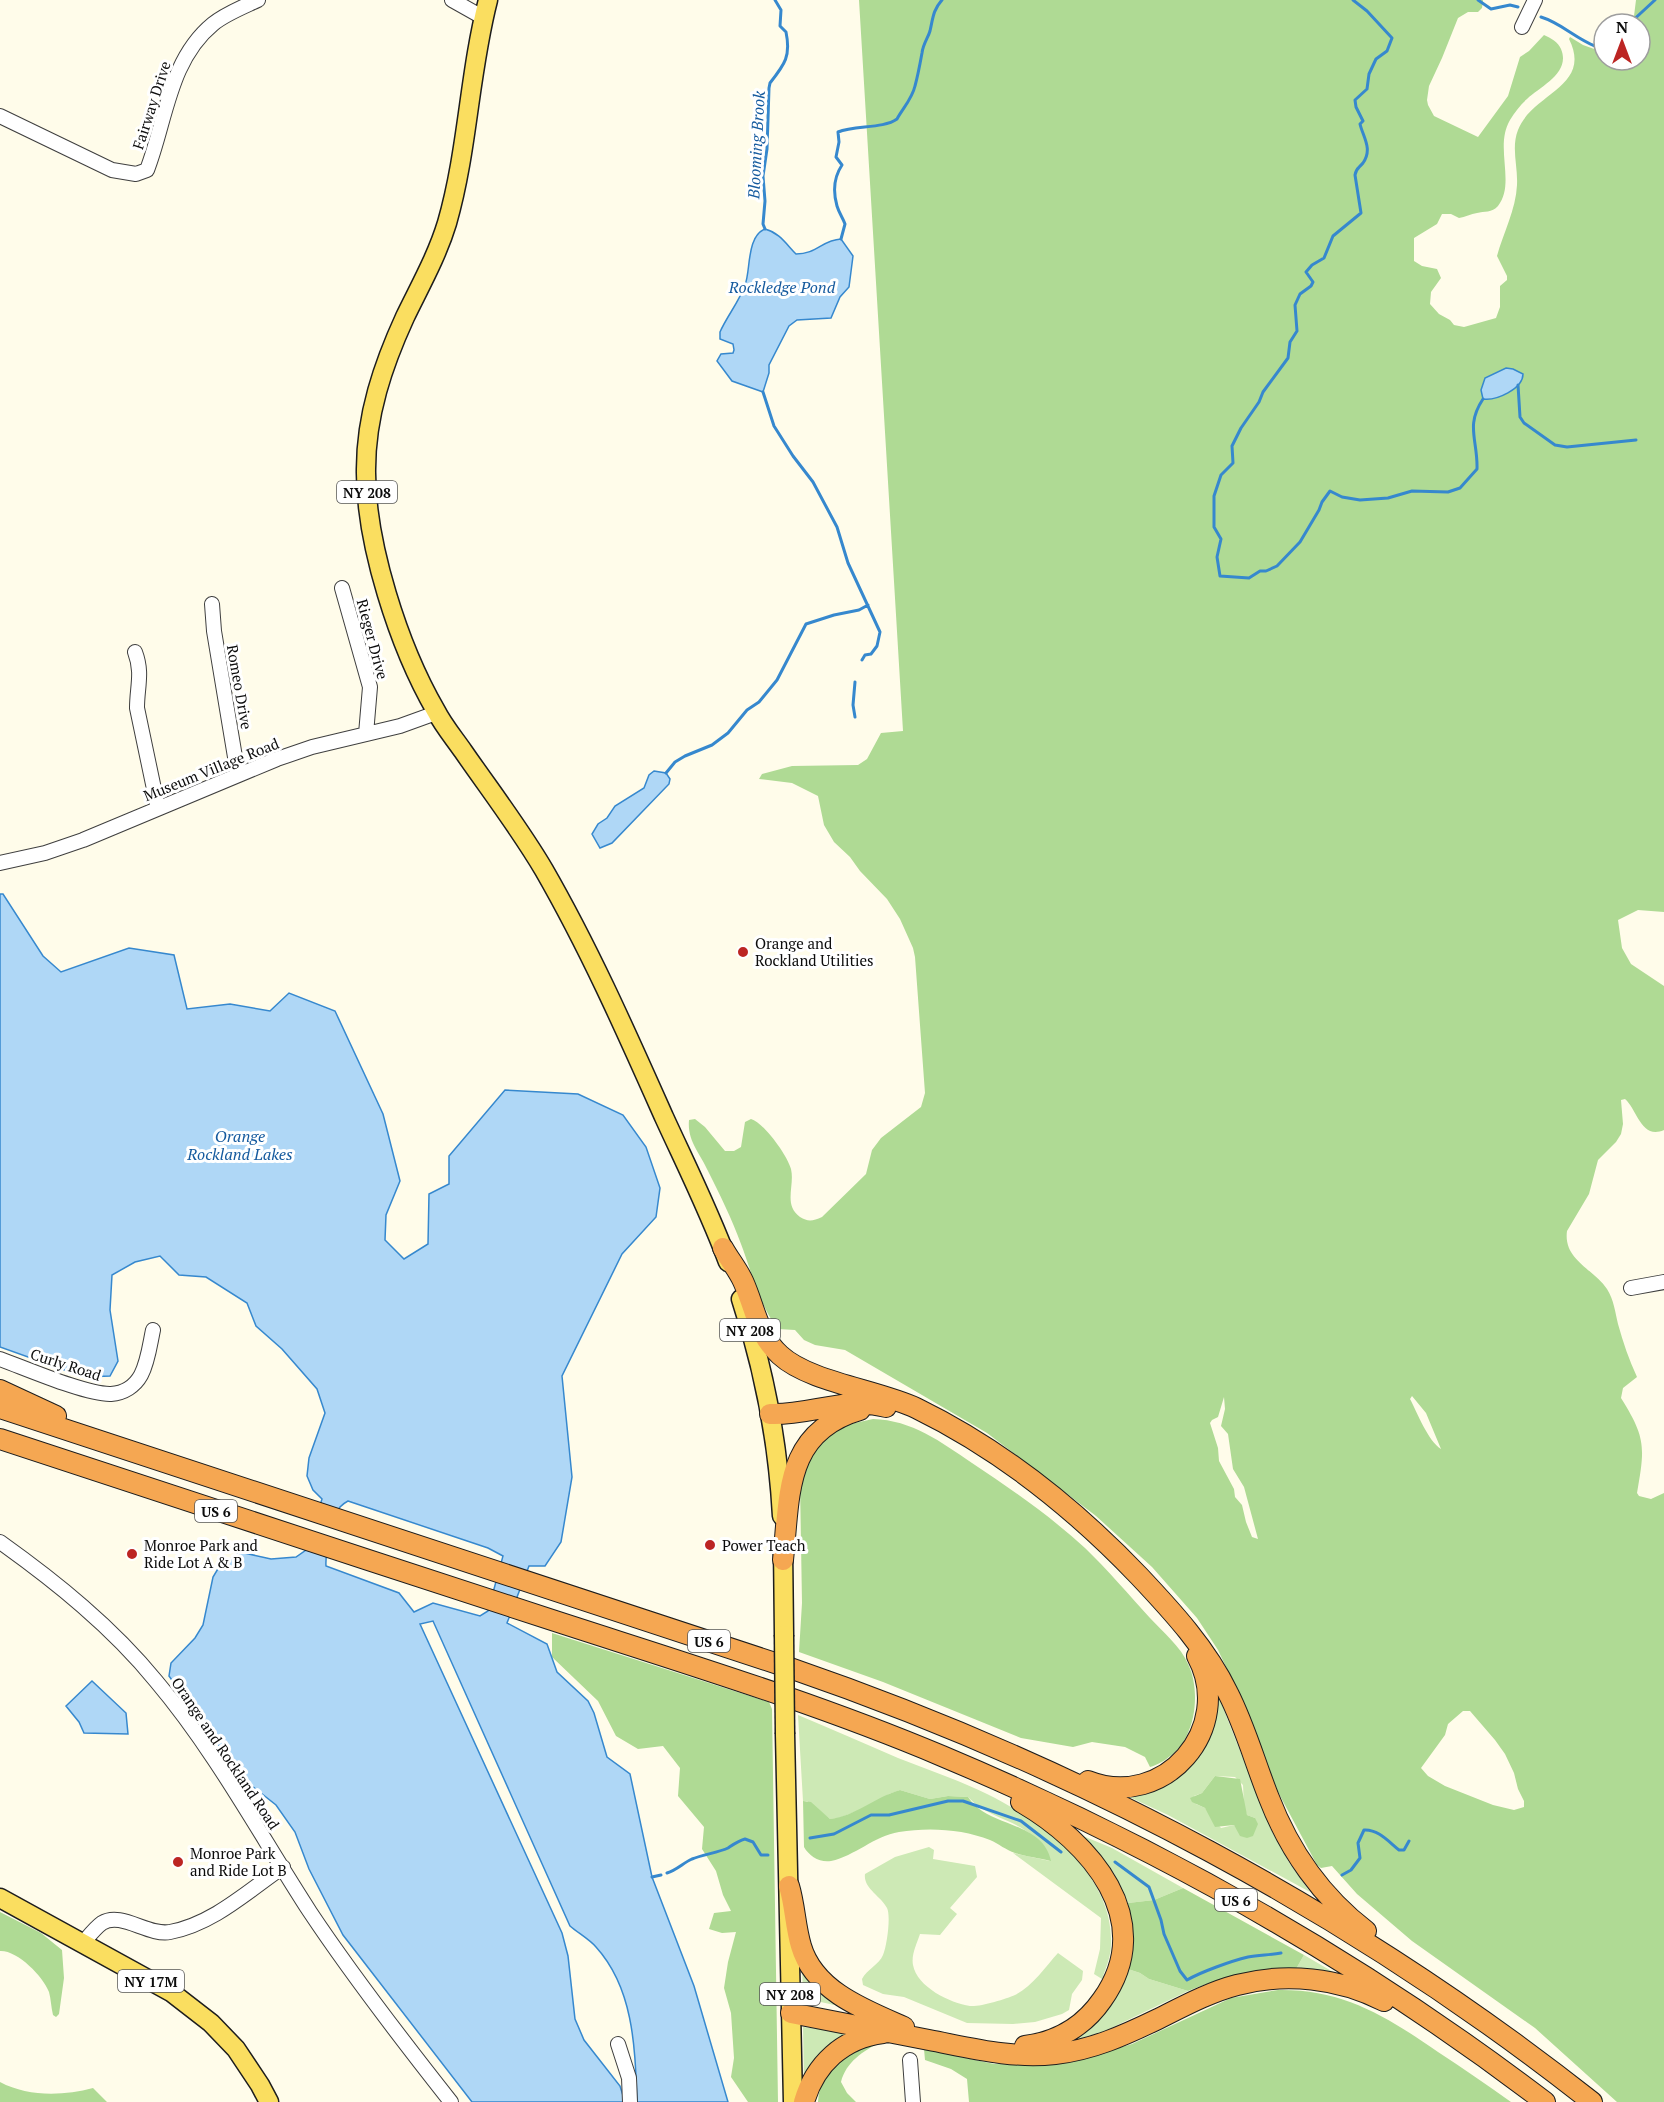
<svg xmlns="http://www.w3.org/2000/svg" width="1664" height="2102" font-family="'PT Serif',serif">
	<style>
		.green { fill: #cde9b5; fill-rule: evenodd }
		.forest { fill: #afda94; fill-rule: evenodd }
		.water { fill: #afd7f6; stroke: #3688ce; stroke-width: 1.5; fill-rule: evenodd }
		.pier { fill: #fffcea }
		.lines { fill: none; stroke-linecap: round; stroke-linejoin: round }
		.stream { stroke: #3688ce; stroke-width: 3 }
		.minor-casing { stroke: #3f3f3f; stroke-width: 16 }
		.major-casing { stroke: #1d1d1d; stroke-width: 21 }
		.highway-casing { stroke: #1d1d1d; stroke-width: 22 }
		.minor { stroke: #fff; stroke-width: 14 }
		.major { stroke: #fade60; stroke-width: 18 }
		.highway { stroke: #f5a752; stroke-width: 20 }
		.major-bridge-casing { stroke: #1d1d1d; stroke-width: 21; stroke-linecap: butt }
		.major-bridge { stroke: #fade60; stroke-width: 18 }
		.poi-dot { fill: #bc2523; stroke: #fff; stroke-width: 2 }
		.labels { text-anchor: middle; dominant-baseline: central; stroke-width: 6; stroke-linejoin: round; paint-order: stroke }
		.shield { fill: #fff; stroke: #555; stroke-width: 1.5 }
		.shield-label { font-size: 14px; font-weight: bold; fill: #0c0c0c }
		.street-label { font-size: 15px; fill: #0c0c0c; stroke: #fff }
		.poi-label { font-size: 15px; fill: #0c0c0c; stroke: #fff; text-anchor: start }
		.water-label { font-size: 16px; font-style: italic; fill: #155a9e; stroke: #fff }
	</style>
	<rect width="100%" height="100%" fill="#fffcea"/>
	<!-- green -->
	<path class="green" d="M 1218,1695 L 1272,1832 L 1290,1864 L 1310,1892 L 1168,1815 L 1125,1795 C 1137,1793 1151,1792 1162,1787 C 1197,1771 1218,1733 1218,1695 ZM 1215,1776 L 1235,1777 L 1243,1785 L 1244,1807 L 1247,1815 L 1255,1818 L 1238,1830 L 1234,1825 L 1221,1828 L 1205,1808 L 1196,1804 L 1194,1796 L 1202,1793 Z
		M 798,1715 C 832,1729 865,1744 898,1758 C 928,1770 959,1780 987,1794 C 1042,1821 1114,1874 1111,1944 C 1111,1956 1106,1968 1102,1979 L 1094,1974 L 1100,1949 L 1101,1918 L 1013,1853 L 1050,1861 C 1045,1853 1041,1843 1034,1837 C 1013,1818 989,1819 968,1797 L 948,1796 L 930,1799 L 900,1790 L 889,1794 L 867,1807 L 839,1818 L 830,1819 L 807,1801 L 803,1801 Z
		M 1083,1836 L 1112,1848 L 1183,1888 L 1154,1900 L 1128,1903 L 1114,1873 Z
		M 929,1847 L 934,1850 L 933,1859 L 975,1866 L 977,1877 L 950,1908 L 957,1914 L 940,1935 L 920,1934 C 917,1943 911,1955 913,1965 C 917,1987 950,2003 970,2006 C 980,2007 1006,1999 1015,1995 C 1032,1987 1046,1966 1058,1953 L 1083,1971 L 1082,1980 L 1072,1994 L 1069,2010 L 1062,2014 L 1035,2022 L 1013,2024 L 967,2023 L 904,1997 L 883,1994 L 863,1985 L 862,1979 C 867,1969 879,1965 883,1955 C 887,1946 891,1916 887,1908 C 881,1896 863,1888 865,1874 L 895,1857 Z
		M 1304,1955 L 1340,1976 L 1296,1969 Z
		M 802,1963 L 852,2009 L 803,1998 Z
		M 1128,1969 L 1140,1973 L 1149,1979 L 1188,1991 L 1105,2031 L 1066,2043 C 1095,2028 1119,2001 1128,1969 Z
		M 803,2027 L 858,2034 L 804,2080 Z"/>
	<!-- forest -->
	<path class="forest" d="M 859,0 L 1483,0 L 1482,8 L 1478,12 L 1468,12 L 1458,18 L 1442,58 L 1429,86 L 1427,100 L 1428,105 L 1434,116 L 1478,137 L 1508,96 L 1520,57 L 1529,51 L 1544,35 C 1551,38 1558,42 1561,49 C 1571,73 1541,86 1527,99 C 1520,105 1515,112 1510,120 C 1494,147 1516,183 1498,206 C 1492,213 1484,211 1477,213 C 1471,214 1465,217 1459,218 L 1451,214 L 1442,214 L 1437,224 L 1414,238 L 1414,261 L 1422,266 L 1437,269 L 1441,278 L 1431,292 L 1430,304 L 1439,314 L 1450,320 L 1454,325 L 1464,327 L 1496,318 L 1500,307 L 1500,286 L 1507,280 L 1507,276 L 1497,256 C 1503,234 1516,209 1517,185 C 1518,166 1511,148 1518,130 C 1532,93 1593,87 1569,39 L 1570,37 L 1583,45 L 1597,50 L 1604,43 L 1604,60 L 1640,60 L 1640,24 L 1633,24 L 1636,0 L 1664,0 L 1664,912 L 1638,910 L 1618,920 L 1622,948 L 1631,964 L 1664,986 L 1664,1130 C 1641,1140 1637,1109 1625,1099 L 1621,1100 L 1623,1124 L 1621,1134 L 1616,1142 L 1598,1160 L 1589,1194 L 1567,1231 C 1563,1260 1594,1269 1607,1289 C 1614,1300 1615,1312 1618,1324 C 1623,1342 1629,1360 1637,1377 L 1623,1388 L 1621,1398 C 1646,1438 1645,1447 1637,1493 L 1639,1496 L 1651,1499 L 1664,1493 L 1664,2102 L 1617,2102 L 1535,2028 L 1412,1941 L 1357,1894 L 1332,1866 L 1321,1868 L 1317,1865 L 1278,1792 L 1245,1707 L 1218,1650 L 1197,1618 L 1152,1567 L 1096,1516 L 987,1433 L 845,1350 L 815,1345 L 804,1340 L 795,1330 L 778,1329 C 760,1307 751,1270 741,1244 C 732,1219 720,1195 708,1171 C 700,1153 687,1141 689,1120 L 695,1119 L 705,1127 L 725,1151 L 734,1151 L 741,1147 L 745,1122 L 751,1119 C 764,1123 787,1155 791,1169 C 795,1186 783,1205 800,1217 C 808,1222 813,1221 822,1217 L 866,1174 L 872,1150 L 881,1138 L 921,1107 L 925,1093 L 915,957 L 913,948 L 900,919 L 887,899 L 860,871 L 850,857 L 834,842 L 824,825 L 818,796 L 792,783 L 759,779 L 762,774 L 792,766 L 858,765 L 867,759 L 881,733 L 903,731 ZM 1412,1396 L 1426,1413 L 1441,1449 C 1428,1441 1417,1412 1410,1399 ZM 1224,1397 L 1225,1409 L 1221,1426 L 1228,1434 L 1233,1469 L 1244,1487 L 1258,1539 L 1252,1537 L 1246,1522 L 1242,1505 L 1235,1497 L 1234,1489 L 1219,1461 L 1218,1448 L 1210,1423 L 1212,1420 L 1218,1417 ZM 1463,1711 L 1470,1711 L 1495,1740 L 1505,1754 L 1514,1773 L 1518,1789 L 1524,1801 L 1524,1807 L 1514,1810 L 1493,1805 L 1445,1786 L 1428,1776 L 1421,1768 L 1445,1735 L 1448,1724 Z
		M 873,1419 C 912,1420 941,1442 972,1463 C 1011,1489 1050,1516 1085,1548 C 1108,1570 1129,1595 1150,1618 C 1163,1632 1181,1647 1188,1664 C 1198,1684 1197,1715 1187,1735 C 1181,1749 1165,1763 1150,1767 L 1145,1757 L 1125,1747 L 1092,1742 L 1073,1747 L 1021,1738 L 883,1682 L 799,1652 L 802,1603 L 800,1484 L 813,1450 L 822,1440 L 846,1425 Z
		M 552,1633 L 769,1702 L 772,1709 L 778,2102 L 748,2102 L 731,2077 L 734,2058 L 731,2013 L 724,1988 L 728,1962 L 736,1932 L 722,1933 L 709,1929 L 714,1913 L 731,1911 L 723,1895 L 716,1871 L 702,1849 L 704,1827 L 678,1796 L 680,1768 L 663,1746 L 638,1749 L 616,1736 L 598,1701 L 552,1657 Z
		M 1215,1776 L 1240,1779 L 1247,1815 L 1255,1818 L 1258,1824 L 1253,1836 L 1247,1838 L 1240,1836 L 1234,1825 L 1215,1827 L 1205,1808 L 1192,1802 L 1190,1798 L 1202,1793 Z
		M 900,1790 L 930,1799 L 948,1796 L 968,1797 C 971,1801 974,1805 978,1808 C 1000,1826 1044,1826 1051,1861 C 1039,1858 1026,1857 1015,1853 C 1006,1850 999,1844 990,1840 C 963,1829 928,1827 899,1832 C 874,1836 855,1856 831,1861 C 820,1863 809,1856 804,1847 L 803,1801 L 811,1802 L 830,1819 C 856,1816 875,1797 900,1790 Z
		M 1183,1888 L 1304,1955 L 1296,1969 C 1256,1970 1225,1976 1188,1991 L 1149,1979 L 1140,1973 L 1128,1969 L 1131,1938 L 1128,1903 L 1154,1900 Z
		M 0,1912 L 41,1933 L 62,1950 L 64,1978 L 59,2014 L 56,2017 L 53,2015 C 51,2007 51,1999 49,1992 C 43,1976 17,1950 0,1951 Z
		M 1278,1990 C 1343,1989 1386,2016 1438,2052 C 1463,2068 1487,2085 1511,2102 L 969,2102 L 967,2079 L 951,2069 L 925,2060 L 924,2049 L 994,2064 L 1044,2065 L 1072,2062 L 1132,2044 L 1231,1998 Z
		M 881,2042 C 863,2051 846,2062 841,2082 L 847,2093 L 856,2102 L 818,2102 C 820,2068 850,2047 881,2042 Z
		M 0,2082 C 28,2097 63,2096 93,2088 L 107,2102 L 0,2102 Z"/>
	<!-- water -->
	<path class="water" d="M 765,229 C 780,233 786,244 796,254 C 817,254 822,240 841,239 L 853,256 L 849,287 L 840,297 L 831,318 L 797,320 L 789,326 L 769,365 L 769,373 L 763,392 L 732,381 L 717,361 L 721,354 L 733,353 L 734,350 L 733,344 L 720,339 L 720,332 C 727,316 739,302 745,285 C 751,270 746,237 765,229 Z
		M 1506,368 L 1513,369 L 1523,374 C 1523,389 1496,401 1483,399 L 1481,390 L 1485,378 Z
		M 654,771 L 666,773 L 670,779 L 669,784 L 612,843 L 600,848 L 592,834 L 598,824 L 607,818 L 615,806 L 644,788 L 649,775 Z
		M 0,894 L 3,894 L 43,956 L 61,972 L 129,948 L 174,955 L 187,1009 L 230,1004 L 270,1011 L 289,993 L 335,1011 L 383,1114 L 400,1181 L 386,1215 L 385,1240 L 404,1259 L 428,1244 L 429,1194 L 449,1184 L 449,1156 L 505,1090 L 578,1094 L 623,1115 L 646,1147 L 660,1188 L 656,1217 L 622,1254 L 562,1376 L 572,1477 L 561,1542 L 545,1566 L 529,1566 L 507,1623 L 547,1644 L 557,1672 L 588,1701 L 594,1713 L 607,1757 L 630,1774 L 652,1877 L 694,1986 L 728,2102 L 637,2102 C 635,2048 634,1989 596,1947 C 589,1939 578,1933 570,1926 L 433,1621 L 420,1624 L 562,1933 L 568,1956 L 575,2019 L 584,2040 L 620,2086 L 625,2102 L 472,2102 L 343,1935 L 309,1869 L 295,1832 L 276,1805 L 243,1779 L 169,1676 L 171,1663 L 195,1638 L 203,1625 L 213,1577 L 219,1567 L 240,1552 L 271,1559 L 296,1557 L 306,1550 L 322,1499 L 313,1490 L 307,1476 L 309,1458 L 325,1413 L 317,1389 L 282,1349 L 256,1326 L 247,1303 L 206,1277 L 179,1275 L 160,1256 L 135,1262 L 112,1275 L 110,1310 L 118,1361 L 110,1376 L 84,1377 L 0,1347 ZM 348,1501 L 488,1548 L 503,1556 L 488,1611 L 480,1616 L 433,1603 L 414,1612 L 399,1593 L 326,1566 C 325,1554 333,1518 340,1507 C 341,1506 346,1502 348,1501 Z
		M 92,1681 L 126,1713 L 128,1734 L 84,1733 L 79,1722 L 66,1706 Z"/>
	<!-- pier -->
	<path class="pier" d="M 342,1511 L 334,1533 L 328,1557 L 308,1534 L 314,1517 Z"/>
	<g class="lines">
		<!-- stream -->
		<path class="stream" d="M 1353,0 L 1367,11 L 1392,38 L 1387,51 L 1376,59 L 1369,74 L 1367,89 L 1355,100 L 1356,107 L 1363,121 L 1360,124 C 1363,137 1373,149 1363,163 C 1359,168 1356,168 1355,175 L 1361,213 L 1333,236 L 1324,258 L 1312,265 L 1306,272 L 1313,282 L 1311,286 L 1300,294 L 1295,305 L 1297,331 L 1290,342 L 1288,358 L 1263,392 L 1259,402 L 1241,428 L 1232,446 L 1233,463 L 1221,475 L 1214,496 L 1214,527 L 1221,539 L 1217,557 L 1220,576 L 1249,578 L 1260,571 L 1266,571 L 1277,566 L 1300,542 L 1319,510 L 1322,502 L 1330,491 L 1342,497 L 1360,500 L 1388,498 L 1412,491 L 1448,492 L 1460,488 L 1477,469 C 1478,440 1465,426 1483,399
			M 1478,0 L 1491,9 L 1510,5 L 1518,7
			M 1541,17 C 1561,23 1575,38 1595,46 L 1604,39
			M 1629,24 L 1655,0
			M 765,229 L 763,224 L 765,201 L 763,176 L 767,149 L 769,88 L 770,83 C 785,64 791,56 786,32 L 780,26 L 781,10 L 775,0
			M 841,239 L 845,224 C 843,218 839,213 837,206 C 833,192 834,177 842,165 L 836,157 L 839,142 L 838,132 C 855,125 883,129 897,119 C 903,108 912,99 915,86 C 918,75 920,64 922,53 C 923,44 928,38 930,31 C 933,18 933,10 942,0
			M 1518,385 L 1520,417 L 1524,423 L 1555,445 L 1567,447 L 1636,440
			M 763,392 L 774,426 L 793,456 L 813,482 L 837,527 L 848,563 L 880,632 L 877,646 L 871,654 L 865,655 L 862,660
			M 855,682 L 853,705 L 855,717
			M 666,773 L 675,762 L 685,756 L 712,745 L 728,733 L 747,710 L 759,702 L 777,680 L 806,624 L 834,615 L 859,610 L 868,605
			M 810,1838 L 834,1834 L 871,1815 L 889,1815 L 948,1801 L 963,1801 L 1021,1821 L 1061,1852
			M 1115,1862 L 1149,1887 L 1161,1920 L 1164,1934 L 1180,1971 L 1187,1980 C 1201,1972 1231,1961 1248,1957 C 1259,1955 1270,1955 1281,1953
			M 667,1873 C 677,1870 683,1863 692,1859 C 702,1855 720,1852 728,1848 C 734,1844 738,1841 745,1839 L 753,1842 L 761,1855 L 768,1855
			M 1342,1875 L 1351,1870 L 1360,1858 L 1358,1843 L 1364,1830 C 1378,1829 1389,1842 1399,1850 L 1404,1850 L 1409,1841
			M 652,1877 L 661,1875"/>
		<defs>
			<path id="minor" d="M 452,0 L 484,18
				M 1522,27 L 1535,0
				M 0,116 L 112,170 L 136,174 L 147,170 C 166,121 169,60 213,24 C 225,14 243,7 258,0
				M 342,588 L 370,687 L 366,734
				M 212,604 L 214,631 L 238,775
				M 135,652 C 143,673 137,687 137,708 L 158,808
				M 0,863 L 45,853 L 83,840 L 277,759 L 312,747 L 400,726 L 436,713
				M 1631,1288 L 1664,1282
				M 0,1359 C 25,1368 87,1395 111,1394 C 124,1393 135,1386 141,1375 C 148,1362 150,1344 153,1330
				M 0,1542 C 56,1582 112,1627 156,1681 C 216,1752 260,1835 310,1912 C 354,1978 402,2040 451,2102
				M 83,1943 C 89,1936 95,1928 102,1923 C 121,1911 148,1936 170,1932 C 213,1924 248,1891 283,1867
				M 618,2044 L 629,2078 L 630,2102
				M 910,2060 L 913,2102"/>
			<path id="major" d="M 488,0 C 469,73 468,150 447,223 C 437,256 420,286 405,317 C 383,365 366,415 366,469 C 365,543 399,647 436,711 C 443,725 454,738 463,751 C 490,790 520,829 544,870 C 590,950 627,1034 664,1117 C 686,1165 710,1213 728,1262
				M 741,1299 C 764,1369 778,1443 782,1516
				M 783,1547 L 784,1635
				M 785,1734 L 793,2102
				M 0,1898 L 171,1992 L 211,2023 L 236,2049 L 260,2085 L 269,2102"/>
			<path id="highway" d="M 723,1248 C 729,1259 738,1270 743,1281 C 755,1307 757,1334 780,1355 C 809,1382 878,1390 916,1408 C 1000,1449 1075,1509 1139,1576 C 1172,1611 1207,1649 1228,1693 C 1245,1726 1255,1763 1269,1798 C 1289,1850 1322,1897 1366,1931
				M 0,1390 L 56,1416
				M 0,1408 L 790,1668 C 1078,1767 1353,1913 1592,2102
				M 770,1414 C 809,1416 846,1396 886,1407
				M 0,1439 C 183,1500 366,1559 549,1619 C 681,1662 814,1702 942,1756 C 1156,1846 1360,1961 1545,2102
				M 783,1560 C 790,1495 784,1432 860,1410
				M 1088,1781 C 1164,1811 1236,1728 1197,1656
				M 1021,1802 C 1090,1842 1159,1920 1102,2000 C 1084,2026 1057,2042 1025,2046
				M 789,1886 C 795,1906 795,1926 801,1946 C 814,1991 865,2010 904,2027
				M 791,2013 C 837,2022 883,2031 929,2040 C 971,2048 1013,2059 1055,2054 C 1092,2050 1125,2035 1158,2019 C 1184,2006 1210,1992 1237,1985 C 1286,1972 1339,1978 1384,2001
				M 804,2102 C 815,2064 843,2038 883,2033"/>
		</defs>
		<!-- minor casing -->
		<use href="#minor" class="minor-casing"/>
		<!-- major casing -->
		<use href="#major" class="major-casing"/>
		<!-- highway casing -->
		<use href="#highway" class="highway-casing"/>
		<!-- minor -->
		<use href="#minor" class="minor"/>
		<!-- major -->
		<use href="#major" class="major"/>
		<!-- highway -->
		<use href="#highway" class="highway"/>
		<defs>
			<path id="major-bridge" d="M 784,1635 L 785,1734"/>
		</defs>
		<!-- major-bridge casing -->
		<use href="#major-bridge" class="major-bridge-casing"/>
		<!-- major-bridge -->
		<use href="#major-bridge" class="major-bridge"/>
	</g>
	<!-- markers -->
	<g class="poi-dot">
		<circle cx="743" cy="952" r="6"/>
		<circle cx="710" cy="1545" r="6"/>
		<circle cx="132" cy="1554" r="6"/>
		<circle cx="178" cy="1862" r="6"/>
	</g>
	<g class="labels">
		<!-- shield labels -->
		<g class="shield">
			<rect x="337" y="481" width="60" height="22" rx="4.5"/>
			<rect x="720" y="1319" width="60" height="22" rx="4.5"/>
			<rect x="195" y="1500" width="42" height="22" rx="4.5"/>
			<rect x="688" y="1630" width="42" height="22" rx="4.5"/>
			<rect x="1215" y="1889" width="42" height="22" rx="4.5"/>
			<rect x="118" y="1970" width="66" height="22" rx="4.5"/>
			<rect x="760" y="1983" width="60" height="22" rx="4.5"/>
		</g>
		<g class="shield-label">
			<text x="367" y="492">NY 208</text>
			<text x="750" y="1330">NY 208</text>
			<text x="216" y="1511">US 6</text>
			<text x="709" y="1641">US 6</text>
			<text x="1236" y="1900">US 6</text>
			<text x="151" y="1981">NY 17M</text>
			<text x="790" y="1994">NY 208</text>
		</g>
		<!-- street labels -->
		<g class="street-label">
			<text transform="translate(151 105) rotate(-72)">Fairway Drive</text>
			<text transform="translate(373 639) rotate(75)">Rieger Drive</text>
			<text transform="translate(240 687) rotate(80)">Romeo Drive</text>
			<text transform="translate(211 769) rotate(-22)">Museum Village Road</text>
			<text transform="translate(66 1364) rotate(18)">Curly Road</text>
			<text transform="translate(226 1753) rotate(56)">Orange and Rockland Road</text>
		</g>
		<!-- poi labels -->
		<g class="poi-label">
			<text x="755" y="943">Orange and<tspan x="755" dy="17">Rockland Utilities</tspan></text>
			<text x="144" y="1545">Monroe Park and<tspan x="144" dy="17">Ride Lot A &amp; B</tspan></text>
			<text x="722" y="1545">Power Teach</text>
			<text x="190" y="1853">Monroe Park<tspan x="190" dy="17">and Ride Lot B</tspan></text>
		</g>
		<!-- water labels -->
		<g class="water-label">
			<text transform="translate(756 145) rotate(-87)">Blooming Brook</text>
			<text x="782" y="287">Rockledge Pond</text>
			<text x="240" y="1136">Orange<tspan x="240" dy="18">Rockland Lakes</tspan></text>
		</g>
	</g>
	<!-- north arrow -->
	<g transform="translate(1622 42)"><circle r="28" fill="#ffffff" stroke="#9e9e9e" stroke-width="1.5"/>
	<path d="M0-4.5L10 22L0 15L-10 22Z" fill="#bc2523"/>
	<text y="-9" font-size="16" font-weight="bold" text-anchor="middle" fill="#0c0c0c">N</text>
	</g>
</svg>
